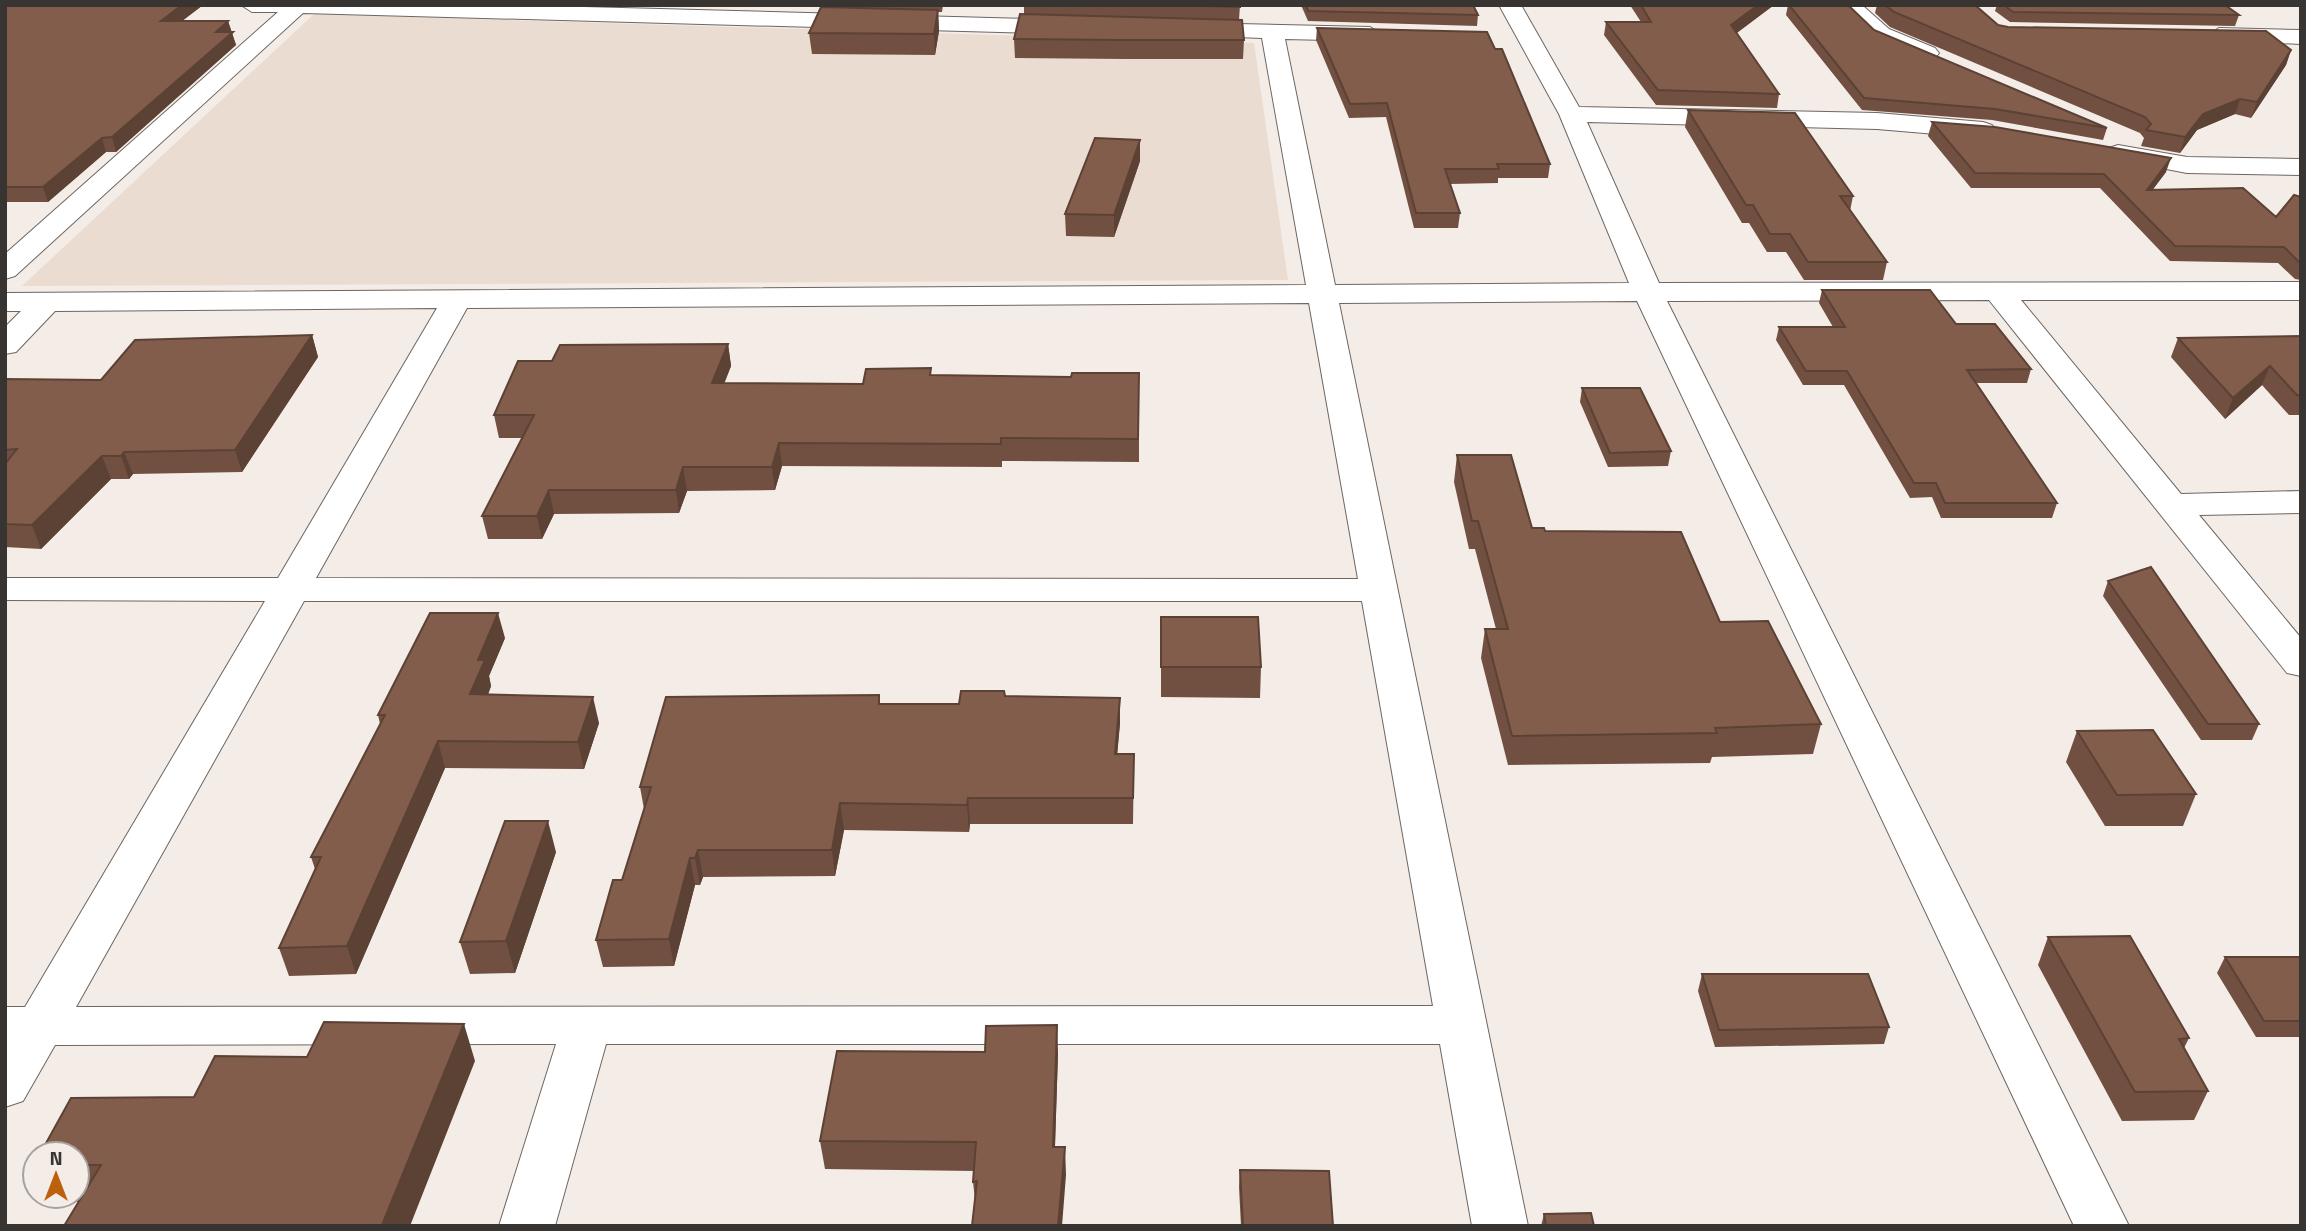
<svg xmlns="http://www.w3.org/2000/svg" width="2306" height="1231" font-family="'Titillium Web',sans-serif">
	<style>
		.built { fill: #ebdcd2 }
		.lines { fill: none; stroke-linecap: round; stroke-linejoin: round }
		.minor-casing { stroke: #6d6662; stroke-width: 2 }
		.minor { fill: #fff; fill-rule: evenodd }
		.wall { fill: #715041 }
		.shaded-wall { fill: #5c4135 }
		.building { fill: #835d4c; stroke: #5c4135; stroke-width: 2 }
	</style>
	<rect width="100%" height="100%" fill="#f4ece6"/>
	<!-- built -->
	<path class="built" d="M 314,14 L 1254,43 L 1288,280 L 22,286 Z"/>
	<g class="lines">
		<defs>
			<path id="minor" d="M 241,5 L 507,5 L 1069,20 L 1080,27 L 1069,34 L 303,13 L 15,276 L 5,279 L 5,254 L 278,12 L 252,12 Z
				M 1499,5 L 1521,5 L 1579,107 L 1877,113 L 1983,122 L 1992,125 L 1996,130 L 1992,135 L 1983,138 L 1877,129 L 1587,122 L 1659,283 L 2301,282 L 2301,300 L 2021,300 L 2181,494 L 2301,491 L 2301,513 L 2199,515 L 2301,638 L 2301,676 L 2287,673 L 1989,300 L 1667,301 L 2129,1226 L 2074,1226 L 1637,301 L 1339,303 L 1528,1226 L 1472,1226 L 1440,1044 L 606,1044 L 555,1226 L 499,1226 L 556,1044 L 55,1045 L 23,1101 L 5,1107 L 5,1007 L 25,1007 L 265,601 L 5,600 L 5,578 L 278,578 L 437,308 L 55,311 L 16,352 L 5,354 L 5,327 L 21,311 L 5,311 L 5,293 L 1306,285 L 1262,38 L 1184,35 L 1181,30 L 1184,25 L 1192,23 L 1370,27 L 1381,34 L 1370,41 L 1285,39 L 1335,285 L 1629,283 L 1559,114 ZM 1309,303 L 1358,579 L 316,578 L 467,308 ZM 304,601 L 1362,601 L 1433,1006 L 76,1007 Z
				M 1838,5 L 1862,5 L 1889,29 L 1935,48 L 1939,53 L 1935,58 L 1927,60 L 1873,39 Z
				M 2219,28 L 2301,30 L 2301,44 L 2211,40 L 2208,35 Z
				M 2118,145 L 2187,157 L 2301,159 L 2301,175 L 2187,173 L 2109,158 L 2105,153 L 2109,148 Z"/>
		</defs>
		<!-- minor casing -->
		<use href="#minor" class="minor-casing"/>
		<!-- minor -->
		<use href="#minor" class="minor"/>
	</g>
	<!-- wall -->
	<path class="wall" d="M 5,5 L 203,5 L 182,21 L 228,21 L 236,45 L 116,152 L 106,152 L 48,202 L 5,202 Z
		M 831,5 L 943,5 L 942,12 L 938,12 L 939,31 L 935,55 L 812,54 L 809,33 L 831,7 Z
		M 1024,5 L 1240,5 L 1239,20 L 1244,40 L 1243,59 L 1124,59 L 1015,58 L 1014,39 L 1024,14 Z
		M 1301,5 L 1473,5 L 1478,15 L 1477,26 L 1308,21 Z
		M 1630,5 L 1774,5 L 1736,33 L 1779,94 L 1777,108 L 1656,105 L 1604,35 L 1606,22 L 1641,22 Z
		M 1788,5 L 1848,5 L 1874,30 L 2107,128 L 2103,140 L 1992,120 L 1862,110 L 1786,15 Z
		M 1877,5 L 1975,5 L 1998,25 L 2008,27 L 2291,50 L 2286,65 L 2251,118 L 2235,114 L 2197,130 L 2180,153 L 2141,146 L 2144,138 L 2140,133 L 1890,27 L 1875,13 Z
		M 1997,5 L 2225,5 L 2239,15 L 2235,26 L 2010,22 L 1995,11 Z
		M 1317,28 L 1550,164 L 1548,178 L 1498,178 L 1498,183 L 1450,184 L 1460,213 L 1458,228 L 1414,228 L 1386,117 L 1349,118 L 1316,40 Z
		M 1688,110 L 1853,196 L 1850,211 L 1887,262 L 1883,280 L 1804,280 L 1786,252 L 1767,252 L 1749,223 L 1742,223 L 1685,127 Z
		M 1932,122 L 2166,172 L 2153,189 L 2276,217 L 2301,197 L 2301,280 L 2295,279 L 2278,263 L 2170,261 L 2100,188 L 1971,188 L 1928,136 Z
		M 1140,161 L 1114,237 L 1066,236 L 1065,214 Z
		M 1822,290 L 1956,324 L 2031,369 L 2027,383 L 1977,383 L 2057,503 L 2052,518 L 1941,518 L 1932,497 L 1910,498 L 1844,385 L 1803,385 L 1776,340 L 1779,327 L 1833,327 L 1819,303 Z
		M 312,335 L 318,357 L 242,472 L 133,474 L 129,479 L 111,479 L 41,549 L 5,547 L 5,379 L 101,380 Z
		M 2301,336 L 2301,415 L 2289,415 L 2262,385 L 2225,419 L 2171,357 L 2178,338 Z
		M 728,344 L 731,366 L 724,383 L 863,384 L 932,375 L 1071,377 L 1139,373 L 1139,462 L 1002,461 L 1002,467 L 782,466 L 775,490 L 687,491 L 679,513 L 554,514 L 542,539 L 488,539 L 482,516 L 522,438 L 499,438 L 494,415 L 552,361 Z
		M 1582,388 L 1671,451 L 1668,466 L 1608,467 L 1580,402 Z
		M 1457,455 L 1532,528 L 1545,531 L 1720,622 L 1821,724 L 1813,754 L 1712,757 L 1710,763 L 1508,765 L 1481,658 L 1485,629 L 1496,629 L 1475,549 L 1469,549 L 1454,482 Z
		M 2108,581 L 2259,724 L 2252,740 L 2201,740 L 2103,596 Z
		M 1161,617 L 1261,667 L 1260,698 L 1161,697 Z
		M 505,638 L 489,676 L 491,686 L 488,695 L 599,723 L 584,769 L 445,768 L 356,974 L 289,976 L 279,948 L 315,869 L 311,857 L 380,724 L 378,715 Z
		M 1005,696 L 1120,723 L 1117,754 L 1134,754 L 1133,824 L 970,824 L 969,832 L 844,830 L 835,876 L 703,877 L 700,885 L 695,885 L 674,966 L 603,967 L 596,940 L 622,880 L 644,809 L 640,787 L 880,704 L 959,704 Z
		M 2077,731 L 2196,794 L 2183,826 L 2105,826 L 2066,762 Z
		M 556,852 L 515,973 L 470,974 L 460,942 Z
		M 2048,937 L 2189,1038 L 2184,1048 L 2208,1091 L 2194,1120 L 2122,1121 L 2038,965 Z
		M 2225,957 L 2301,957 L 2301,1037 L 2256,1037 L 2217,973 Z
		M 1702,974 L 1889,1027 L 1884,1044 L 1715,1047 L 1698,991 Z
		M 1058,1053 L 1055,1147 L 1066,1175 L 975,1200 L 973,1182 L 974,1171 L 825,1169 L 820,1141 Z
		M 475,1061 L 79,1202 L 53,1202 L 50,1196 L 77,1196 L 77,1154 Z
		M 1240,1170 L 1333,1226 L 1241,1226 L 1239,1187 Z
		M 1544,1214 L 1594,1226 L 1541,1226 Z"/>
	<!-- shaded-wall -->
	<path class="shaded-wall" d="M 182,5 L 203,5 L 165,34 L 161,21 Z
		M 1758,5 L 1774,5 L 1729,39 L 1731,25 Z
		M 938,10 L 939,31 L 935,55 L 934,34 Z
		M 228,21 L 236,45 L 116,152 L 112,137 L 216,32 Z
		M 2291,50 L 2286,65 L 2251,118 L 2257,102 Z
		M 2240,99 L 2235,114 L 2197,130 L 2180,153 L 2185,137 L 2203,114 Z
		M 102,138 L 106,152 L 48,202 L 43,187 Z
		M 1140,140 L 1140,161 L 1114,237 L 1114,215 Z
		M 2171,158 L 2166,172 L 2142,204 L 2147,190 Z
		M 312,335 L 318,357 L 242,472 L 235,450 Z
		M 728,344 L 731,366 L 716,405 L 712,383 Z
		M 2270,366 L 2262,385 L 2225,419 L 2233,398 Z
		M 779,443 L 782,466 L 775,490 L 772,467 Z
		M 124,452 L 133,474 L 129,479 L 121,456 Z
		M 102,456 L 111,479 L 41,549 L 32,525 Z
		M 683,467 L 687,491 L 679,513 L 676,490 Z
		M 549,490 L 554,514 L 542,539 L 537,516 Z
		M 498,613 L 505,638 L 489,676 L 491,686 L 477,721 L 470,694 L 478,660 Z
		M 593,697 L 599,723 L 584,769 L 578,742 Z
		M 1120,698 L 1120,723 L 1115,780 L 1115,754 Z
		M 438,741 L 445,768 L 356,974 L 347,946 Z
		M 968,798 L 970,824 L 969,832 L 967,805 Z
		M 840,803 L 844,830 L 835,876 L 832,850 Z
		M 548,821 L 556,852 L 515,973 L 506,941 Z
		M 698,850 L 703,877 L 700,885 L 695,858 Z
		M 690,858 L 695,885 L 674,966 L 669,939 Z
		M 464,1024 L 475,1061 L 410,1226 L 382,1226 Z
		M 1057,1025 L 1058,1053 L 1054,1175 L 1053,1147 Z
		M 1065,1147 L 1066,1175 L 1062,1226 L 1058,1226 Z"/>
	<!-- building -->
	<path class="building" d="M 5,5 L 182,5 L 161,21 L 228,21 L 216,32 L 233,32 L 112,137 L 102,138 L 43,187 L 5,187 Z
		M 1168,5 L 1240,5 L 1240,7 Z
		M 1306,5 L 1473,5 L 1478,15 L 1308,11 Z
		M 1641,5 L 1758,5 L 1731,25 L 1779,94 L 1658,90 L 1606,22 L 1651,22 Z
		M 1789,5 L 1848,5 L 1874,30 L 2107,128 L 1995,109 L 1864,98 Z
		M 1885,5 L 1975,5 L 1998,25 L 2008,27 L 2266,31 L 2291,50 L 2257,102 L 2240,99 L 2203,114 L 2185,137 L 2146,130 L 2151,124 L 2145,117 L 1894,12 Z
		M 2004,5 L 2225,5 L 2239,15 L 2013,12 Z
		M 821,7 L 938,10 L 934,34 L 809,33 Z
		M 1020,14 L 1242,20 L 1244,40 L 1124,40 L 1014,39 Z
		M 1317,28 L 1487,32 L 1495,49 L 1502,49 L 1550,164 L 1497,164 L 1499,169 L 1445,169 L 1460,213 L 1416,213 L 1387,103 L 1350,104 Z
		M 1688,110 L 1795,113 L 1853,196 L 1840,196 L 1887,262 L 1808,262 L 1790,234 L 1770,234 L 1753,205 L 1746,205 Z
		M 1932,122 L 1995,127 L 2171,158 L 2147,190 L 2243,188 L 2276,217 L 2294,195 L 2301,197 L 2301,264 L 2284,247 L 2175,246 L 2104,174 L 1975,173 Z
		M 1095,138 L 1140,140 L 1114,215 L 1065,214 Z
		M 1822,290 L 1930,290 L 1956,324 L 1995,324 L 2031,369 L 1967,370 L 2057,503 L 1945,503 L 1936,483 L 1914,483 L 1847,371 L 1806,371 L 1779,327 L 1845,327 Z
		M 312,335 L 235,450 L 124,452 L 121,456 L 102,456 L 32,525 L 5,524 L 5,464 L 17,449 L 5,450 L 5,379 L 101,380 L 135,340 Z
		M 2301,336 L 2301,395 L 2297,395 L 2270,366 L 2233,398 L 2178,338 Z
		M 728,344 L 712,383 L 863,384 L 866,369 L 931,368 L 930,375 L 1071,377 L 1072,373 L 1139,373 L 1138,439 L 1001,438 L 1001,444 L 779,443 L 772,467 L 683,467 L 676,490 L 549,490 L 537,516 L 482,516 L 534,415 L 494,415 L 518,361 L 552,361 L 560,345 Z
		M 1582,388 L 1640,388 L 1671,451 L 1610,453 Z
		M 1457,455 L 1511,455 L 1532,528 L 1544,528 L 1545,531 L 1681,532 L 1720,622 L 1768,621 L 1821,724 L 1715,728 L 1717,733 L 1512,736 L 1485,629 L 1508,629 L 1478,521 L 1472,521 Z
		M 2151,567 L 2259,724 L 2208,724 L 2108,581 Z
		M 430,613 L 498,613 L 478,660 L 485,660 L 470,694 L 593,697 L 578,742 L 438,741 L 347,946 L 279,948 L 321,857 L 311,857 L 385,715 L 378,715 Z
		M 1161,617 L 1258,617 L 1261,667 L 1161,667 Z
		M 961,691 L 1004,691 L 1005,696 L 1120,698 L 1115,754 L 1134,754 L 1133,798 L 968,798 L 967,805 L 840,803 L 832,850 L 698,850 L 695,858 L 690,858 L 669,939 L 596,940 L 613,880 L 622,880 L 651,787 L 640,787 L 666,697 L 879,695 L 879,704 L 959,704 Z
		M 2153,730 L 2196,794 L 2117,795 L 2077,731 Z
		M 505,821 L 548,821 L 506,941 L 460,942 Z
		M 2130,936 L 2189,1038 L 2179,1039 L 2208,1091 L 2135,1092 L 2048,937 Z
		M 2225,957 L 2301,957 L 2301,1021 L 2264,1021 Z
		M 1702,974 L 1868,974 L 1889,1027 L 1719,1030 Z
		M 324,1022 L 464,1024 L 382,1225 L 64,1226 L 101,1165 L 77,1165 L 77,1154 L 40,1154 L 71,1098 L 194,1097 L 215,1056 L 307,1057 Z
		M 1057,1025 L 1053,1147 L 1065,1147 L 1058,1226 L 972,1226 L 977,1181 L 973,1182 L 976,1142 L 820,1141 L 837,1051 L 985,1052 L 986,1026 Z
		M 1240,1170 L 1329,1171 L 1333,1226 L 1243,1226 Z
		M 1591,1213 L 1594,1226 L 1546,1226 L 1544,1214 Z"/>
	<!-- border -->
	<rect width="2306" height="1231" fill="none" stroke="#373431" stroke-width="14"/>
	<!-- north arrow -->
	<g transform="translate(56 1175)"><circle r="33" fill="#f4ece6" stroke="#a8a29e" stroke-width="2"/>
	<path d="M0-5L12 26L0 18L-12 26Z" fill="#bc600c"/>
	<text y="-10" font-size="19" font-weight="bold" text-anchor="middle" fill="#373431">N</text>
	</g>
</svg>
